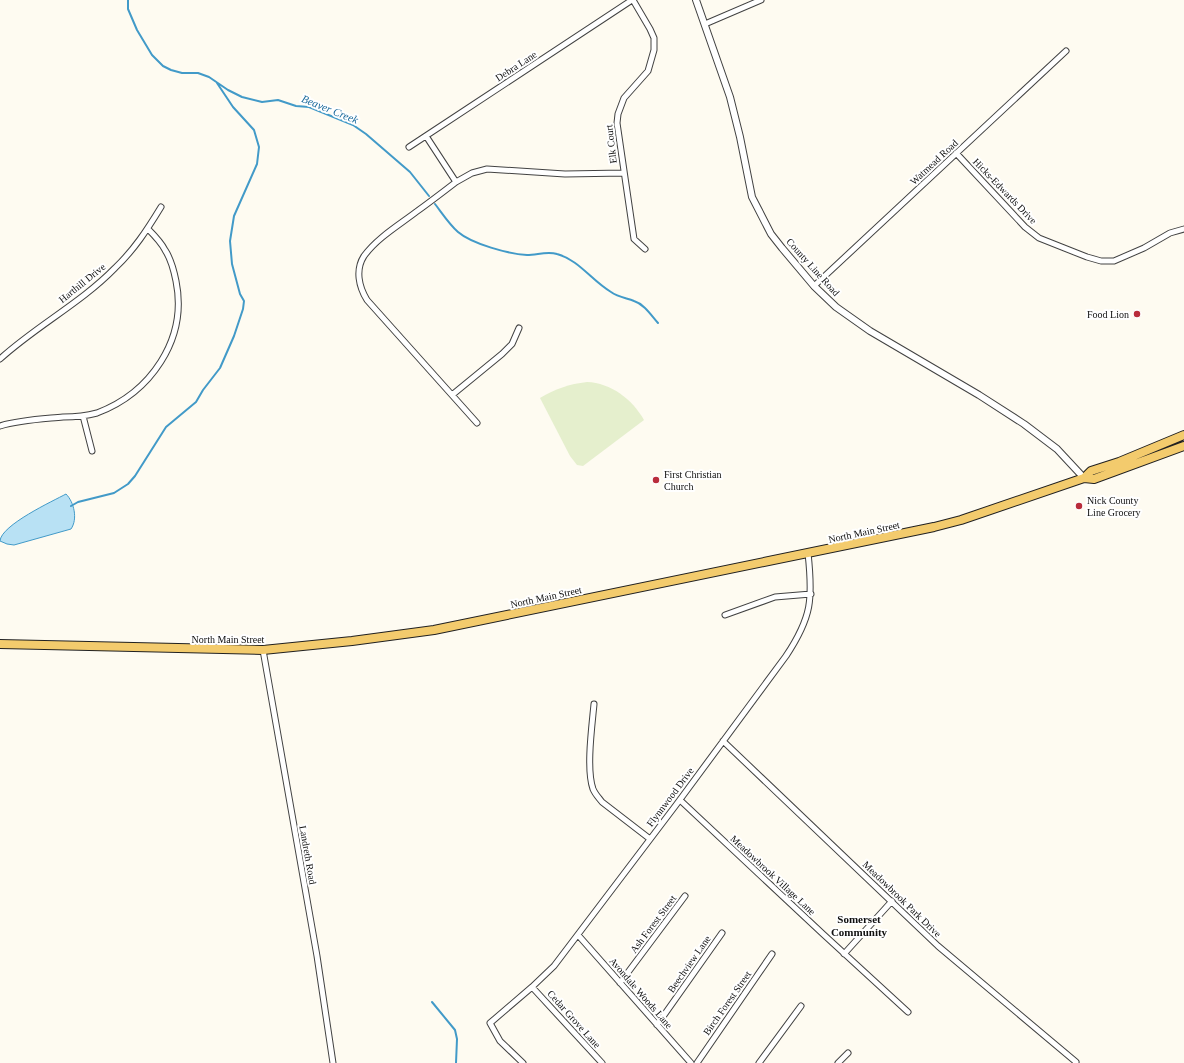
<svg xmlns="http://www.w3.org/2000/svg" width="1184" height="1063" font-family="Georgia,serif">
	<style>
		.pitch { fill: #e5efcd }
		.water { fill: #b8e1f4; stroke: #429ac8 }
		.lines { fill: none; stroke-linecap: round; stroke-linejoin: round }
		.stream { stroke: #429ac8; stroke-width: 2 }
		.minor-casing { stroke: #424242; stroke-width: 7 }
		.tertiary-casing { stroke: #424242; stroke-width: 8 }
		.primary-casing { stroke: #202020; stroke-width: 10 }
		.minor { stroke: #fff; stroke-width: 5 }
		.tertiary { stroke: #fff; stroke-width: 6 }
		.primary { stroke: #f3cb6d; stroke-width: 8 }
		.poi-dot { fill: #b92c3b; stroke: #fff; stroke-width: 1.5 }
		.labels { text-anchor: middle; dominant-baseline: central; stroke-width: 4; stroke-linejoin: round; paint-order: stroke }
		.street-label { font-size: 10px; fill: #0f0f0f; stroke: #fff }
		.poi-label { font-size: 10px; fill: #0f0f0f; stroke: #fff; text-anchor: start }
		.water-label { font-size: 11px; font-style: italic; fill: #1c6b9c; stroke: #fff }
		.neighbourhood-label { font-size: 11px; font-weight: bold; fill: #0f0f0f; stroke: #fff }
	</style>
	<rect width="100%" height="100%" fill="#fefbf1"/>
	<!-- pitch -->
	<path class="pitch" d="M 587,382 C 611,383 632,399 644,420 L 583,466 L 577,465 L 570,456 L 540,398 C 555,389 569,384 587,382 Z"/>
	<!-- water -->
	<path class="water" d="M 66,494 C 74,502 78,519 71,529 L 14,545 L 7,544 L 0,541 C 1,525 53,501 66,494 Z"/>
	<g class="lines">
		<!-- stream -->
		<path class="stream" d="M 128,0 L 128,9 L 137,30 L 152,55 L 163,66 L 171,70 L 182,73 L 198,73 L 209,77 L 228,90 L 242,97 L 262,102 L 278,100 L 296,106 L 309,107 L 353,125 L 366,134 L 410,172 L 429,196
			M 435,204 C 442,213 449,224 458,232 C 472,244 509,254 527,255 C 537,255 547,251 557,254 C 579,260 592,281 611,292 C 618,297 626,298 634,301 C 644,304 651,315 658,323
			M 71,506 L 78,502 L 114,493 L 128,484 L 135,476 L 166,427 L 196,402 L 203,390 L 220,368 L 234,336 L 243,309 L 244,301 L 240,294 L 232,264 L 230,241 L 234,216 L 257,164 L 259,147 L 254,130 L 233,107 L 217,83
			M 432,1002 L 455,1030 L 457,1039 L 456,1063"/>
		<defs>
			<path id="minor" d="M 633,0 L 650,29 L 654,38 L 654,50 L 648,71 L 624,98 L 618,114 L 617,123 L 634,239 L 645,249
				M 705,24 L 761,0
				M 426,136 L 456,182 C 443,192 430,202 416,212 C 399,225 377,238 364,256 C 355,270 359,287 367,300 L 477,423
				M 409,147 L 632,0
				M 956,153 L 1025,227 L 1039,238 L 1087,257 L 1101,261 L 1114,261 L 1144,248 L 1170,233 L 1184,229
				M 456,182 L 472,173 L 487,169 L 565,174 L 624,173
				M 814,286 L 1066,51
				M 0,359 C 36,326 81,303 115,268 C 134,250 147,230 161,207
				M 452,395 L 502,354 L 512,344 L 519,328
				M 83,416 L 92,451
				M 0,426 C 20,420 43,419 63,417 C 75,417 86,416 97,413 C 150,393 188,340 176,281 C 174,271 171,259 165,250 C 161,242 154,235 148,229
				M 725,615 L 775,597 L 811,594
				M 263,650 L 317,956 L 333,1063
				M 594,704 C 592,726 586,769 593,789 C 595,794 599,798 602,802 L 650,839
				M 723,741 L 938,946 L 1076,1062
				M 680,800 L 823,934 L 908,1012
				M 578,935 L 691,1063
				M 844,954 L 892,901
				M 620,983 L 685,896
				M 532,987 L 602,1063
				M 657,1025 L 722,933
				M 523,1063 L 500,1041 L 490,1023 L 532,987 L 554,966 L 676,805 L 786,656 C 812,617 813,599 808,553
				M 697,1063 L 772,954
				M 759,1063 L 801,1006
				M 838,1063 L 848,1053"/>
			<path id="tertiary" d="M 696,0 L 730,97 L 740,137 L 752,197 L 771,234 L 782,248 L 814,286 L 836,307 L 870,331 L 979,395 L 1024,424 L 1057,449 L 1084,478"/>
			<path id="primary" d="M 1084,478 L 1091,471 L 1119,462 L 1184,435
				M 0,644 L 263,650 L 352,641 L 434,630 L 934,527 L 961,520 L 1084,478 L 1094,479 L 1184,446"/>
		</defs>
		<!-- minor casing -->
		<use href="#minor" class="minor-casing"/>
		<!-- tertiary casing -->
		<use href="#tertiary" class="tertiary-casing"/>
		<!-- primary casing -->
		<use href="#primary" class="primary-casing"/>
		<!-- minor -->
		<use href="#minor" class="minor"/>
		<!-- tertiary -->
		<use href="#tertiary" class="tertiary"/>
		<!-- primary -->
		<use href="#primary" class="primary"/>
	</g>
	<!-- markers -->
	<g class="poi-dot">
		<circle cx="1137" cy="314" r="4"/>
		<circle cx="656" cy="480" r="4"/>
		<circle cx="1079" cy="506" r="4"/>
	</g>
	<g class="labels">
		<!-- street labels -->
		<g class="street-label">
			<text transform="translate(516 66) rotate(-33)">Debra Lane</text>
			<text transform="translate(611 144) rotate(-97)">Elk Court</text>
			<text transform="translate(934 162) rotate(-43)">Watmead Road</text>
			<text transform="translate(1005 191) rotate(46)">Hicks-Edwards Drive</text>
			<text transform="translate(813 267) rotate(48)">County Line Road</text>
			<text transform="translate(82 283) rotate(-39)">Harthill Drive</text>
			<text transform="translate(864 532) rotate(-12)">North Main Street</text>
			<text transform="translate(546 597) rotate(-12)">North Main Street</text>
			<text x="228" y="639">North Main Street</text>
			<text transform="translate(670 797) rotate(-53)">Flynnwood Drive</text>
			<text transform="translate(308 855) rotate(80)">Landreth Road</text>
			<text transform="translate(773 875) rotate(43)">Meadowbrook Village Lane</text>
			<text transform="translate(902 899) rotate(44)">Meadowbrook Park Drive</text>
			<text transform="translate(653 924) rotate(-53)">Ash Forest Street</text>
			<text transform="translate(689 964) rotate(-55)">Beechview Lane</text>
			<text transform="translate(641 993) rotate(49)">Avondale Woods Lane</text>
			<text transform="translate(727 1003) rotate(-55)">Birch Forest Street</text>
			<text transform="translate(574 1019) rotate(48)">Cedar Grove Lane</text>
		</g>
		<!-- poi labels -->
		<g class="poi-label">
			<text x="1129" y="314" text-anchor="end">Food Lion</text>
			<text x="664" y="474">First Christian<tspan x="664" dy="12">Church</tspan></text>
			<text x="1087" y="500">Nick County<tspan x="1087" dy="12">Line Grocery</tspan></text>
		</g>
		<!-- water labels -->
		<g class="water-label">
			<text transform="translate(330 109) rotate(22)">Beaver Creek</text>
		</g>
		<!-- neighbourhood labels -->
		<g class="neighbourhood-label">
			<text x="859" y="919">Somerset<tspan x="859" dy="13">Community</tspan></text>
		</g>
	</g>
</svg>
